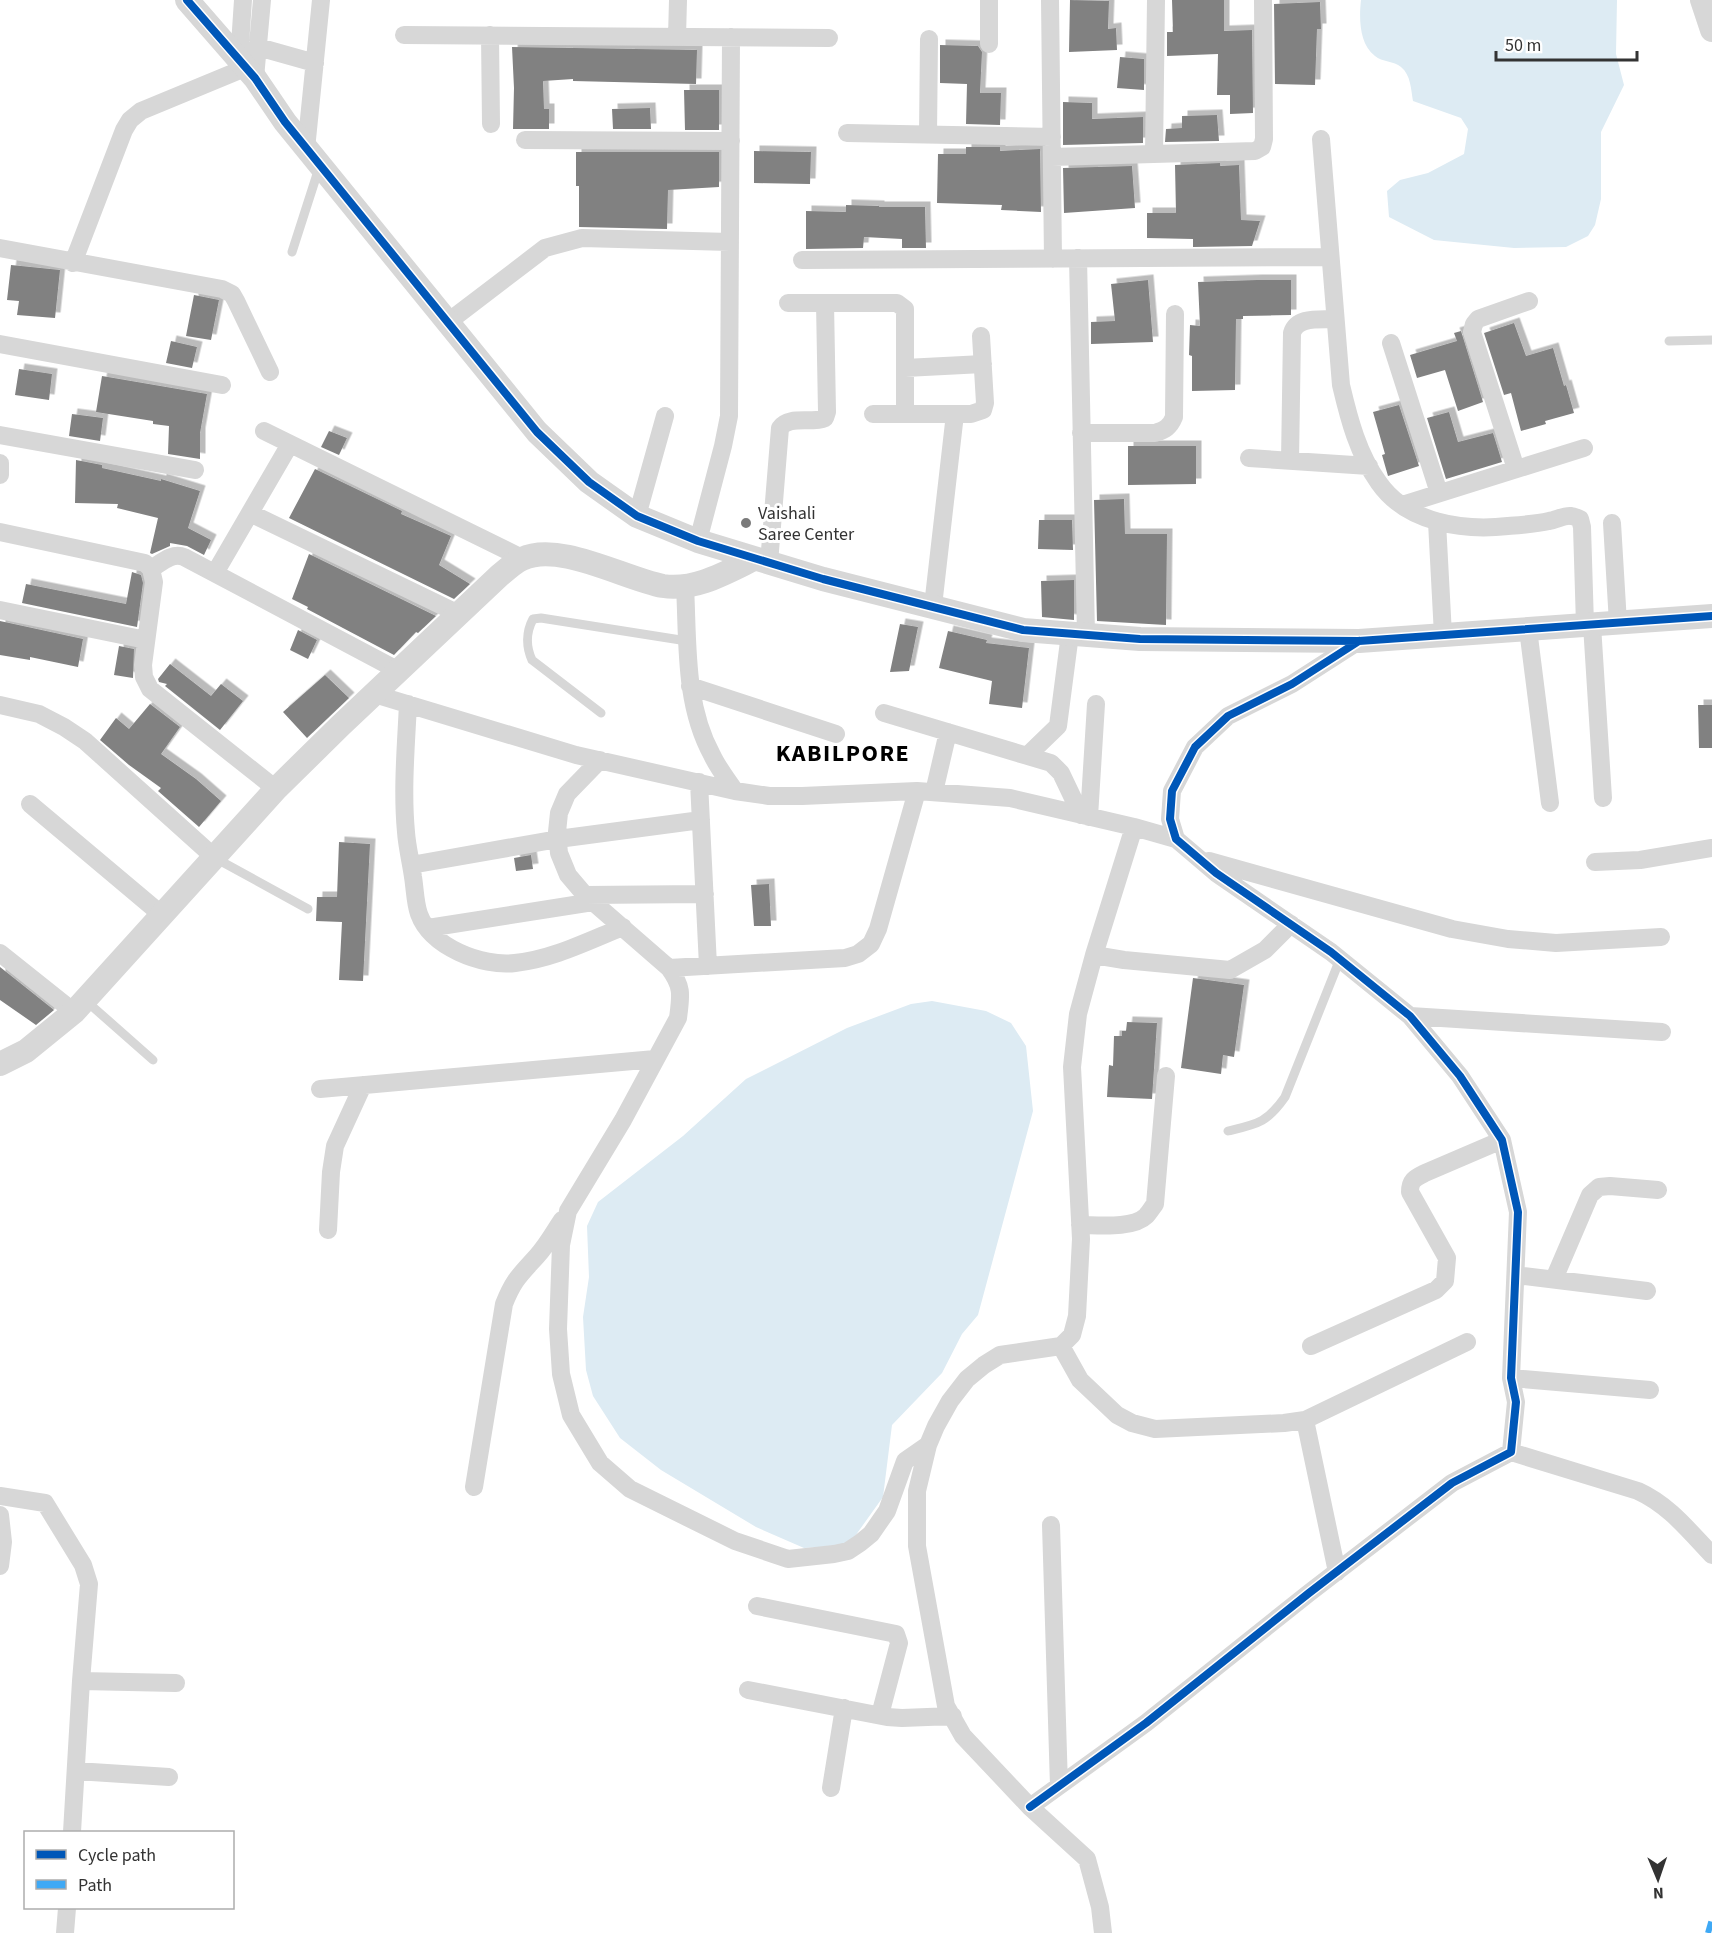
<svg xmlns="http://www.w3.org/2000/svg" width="1712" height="1933" font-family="'Source Sans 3',sans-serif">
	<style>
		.water { fill: #ddebf3 }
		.building { fill: #818181; filter: url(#shadow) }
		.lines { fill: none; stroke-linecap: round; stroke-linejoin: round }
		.service { stroke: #d7d7d7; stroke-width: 9 }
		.minor { stroke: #d7d7d7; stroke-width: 18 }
		.tertiary { stroke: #d7d7d7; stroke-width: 24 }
		.quiet { stroke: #3fa9f5; stroke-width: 6; stroke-dasharray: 12 6; stroke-linecap: butt }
		.cycleway-casing { stroke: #fff; stroke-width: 11 }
		.cycleway { stroke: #0057b8; stroke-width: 8 }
		.poi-dot { fill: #7a7a7a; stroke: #fff; stroke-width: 2 }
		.labels { text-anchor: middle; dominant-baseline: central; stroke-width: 6; stroke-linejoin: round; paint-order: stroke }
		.poi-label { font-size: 18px; fill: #333; stroke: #fff; text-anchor: start }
		.district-label { font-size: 24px; font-weight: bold; letter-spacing: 1.5px; fill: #000; stroke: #fff }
	</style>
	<defs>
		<filter id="shadow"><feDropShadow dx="5.5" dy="-5.5" stdDeviation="0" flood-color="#0004"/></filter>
	</defs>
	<rect width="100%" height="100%" fill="#fff"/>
	<!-- water -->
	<path class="water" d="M 1361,0 L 1617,0 L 1616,54 L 1624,85 L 1601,132 L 1601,199 L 1595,225 L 1588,236 L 1566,247 L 1514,248 L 1434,240 L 1389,217 L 1387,191 L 1400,180 L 1428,173 L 1464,154 L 1468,129 L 1461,118 L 1413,101 C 1411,90 1411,75 1401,67 C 1394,61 1382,62 1375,56 C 1359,44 1359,18 1361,0 Z
		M 932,1001 L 986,1011 L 1011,1023 L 1026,1046 L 1033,1111 L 978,1315 L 962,1334 L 942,1373 L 892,1425 L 883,1497 L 853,1539 L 842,1546 L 804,1548 L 756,1527 L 661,1470 L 620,1438 L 593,1396 L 586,1370 L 583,1317 L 589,1277 L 587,1226 L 598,1202 L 683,1136 L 746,1079 L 847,1028 L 911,1004 Z"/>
	<!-- building -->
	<path class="building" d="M 1070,0 L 1109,1 L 1108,29 L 1116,28 L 1117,50 L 1069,52 Z
		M 1172,0 L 1224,0 L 1224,31 L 1252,30 L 1253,113 L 1230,114 L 1230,95 L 1217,95 L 1218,54 L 1167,56 L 1167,32 L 1173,32 Z
		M 1320,2 L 1321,29 L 1317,29 L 1315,85 L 1275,84 L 1274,4 Z
		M 940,45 L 978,46 L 982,52 L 980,93 L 1001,93 L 1000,125 L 966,124 L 967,84 L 940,83 Z
		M 512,47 L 697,50 L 696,84 L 573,81 L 573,79 L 543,81 L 544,109 L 549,109 L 549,129 L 513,129 L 514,88 Z
		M 1120,57 L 1144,59 L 1144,90 L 1117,88 Z
		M 684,90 L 719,90 L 719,130 L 685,130 Z
		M 1063,102 L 1092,103 L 1092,119 L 1143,117 L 1143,143 L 1063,145 Z
		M 650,108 L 651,129 L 613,129 L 612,109 Z
		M 1217,115 L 1219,141 L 1165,142 L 1166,129 L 1182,128 L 1182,116 Z
		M 966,147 L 1000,147 L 1000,151 L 1040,149 L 1041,212 L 1001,210 L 1002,205 L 937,203 L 938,154 L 966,154 Z
		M 754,151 L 811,152 L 810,184 L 754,183 Z
		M 576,152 L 719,152 L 719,187 L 668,190 L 667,229 L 579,227 L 579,186 L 576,186 Z
		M 1220,163 L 1220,166 L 1239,165 L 1241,220 L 1260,221 L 1252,246 L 1193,247 L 1193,239 L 1147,238 L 1147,213 L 1176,213 L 1175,165 Z
		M 1132,166 L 1135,208 L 1064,213 L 1063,168 Z
		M 846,205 L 879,206 L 879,207 L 925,207 L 926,248 L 902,248 L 902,239 L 864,237 L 863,248 L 806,249 L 806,211 L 846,212 Z
		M 11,265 L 60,270 L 55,318 L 17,315 L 19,301 L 7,300 Z
		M 1148,280 L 1153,342 L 1091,344 L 1091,322 L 1115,321 L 1111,284 Z
		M 1257,280 L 1291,280 L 1291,315 L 1243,316 L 1243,319 L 1236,319 L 1235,390 L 1192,391 L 1192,356 L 1189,355 L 1190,325 L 1200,326 L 1198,282 Z
		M 194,295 L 219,300 L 211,340 L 186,336 Z
		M 1514,323 L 1526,356 L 1553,348 L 1564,386 L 1566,385 L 1574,413 L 1545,421 L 1546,424 L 1521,431 L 1511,393 L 1504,395 L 1484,333 Z
		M 1461,331 L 1483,402 L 1458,411 L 1445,370 L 1417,378 L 1410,355 L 1457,341 L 1454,333 Z
		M 171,341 L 197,347 L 192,368 L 166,363 Z
		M 19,369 L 52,374 L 49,400 L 15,395 Z
		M 102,376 L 207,394 L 200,433 L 200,459 L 168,454 L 169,426 L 153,424 L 153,421 L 96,412 Z
		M 1399,405 L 1419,466 L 1388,476 L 1382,455 L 1385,454 L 1373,412 Z
		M 1449,412 L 1458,442 L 1493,433 L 1502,462 L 1446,479 L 1427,418 Z
		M 72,414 L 103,418 L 100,441 L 69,436 Z
		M 329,431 L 347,438 L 339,455 L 321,447 Z
		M 1128,446 L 1196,446 L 1196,484 L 1128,485 Z
		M 76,460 L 102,465 L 102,468 L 161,481 L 161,479 L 200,491 L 188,528 L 211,540 L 204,555 L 187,546 L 170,543 L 170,546 L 152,554 L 150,553 L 158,518 L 117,508 L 118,504 L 75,503 Z
		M 315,469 L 402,511 L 401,514 L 451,536 L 439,565 L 470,584 L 454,599 L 289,518 Z
		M 1124,499 L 1125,534 L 1167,534 L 1166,625 L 1097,621 L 1094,500 Z
		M 1039,520 L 1072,520 L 1073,550 L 1038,549 Z
		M 309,554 L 436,616 L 418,633 L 416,632 L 394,655 L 307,609 L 308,607 L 292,599 Z
		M 132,572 L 141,575 L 143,583 L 137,627 L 22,603 L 26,584 L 126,604 Z
		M 1074,580 L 1074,620 L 1042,617 L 1041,581 Z
		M 0,621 L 83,639 L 78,667 L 30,657 L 30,660 L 0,655 Z
		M 900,624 L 918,627 L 909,671 L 890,672 Z
		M 298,630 L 317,640 L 308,659 L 290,650 Z
		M 948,631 L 987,640 L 986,643 L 1029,648 L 1022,708 L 989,704 L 992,681 L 939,668 Z
		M 119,646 L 134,649 L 133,678 L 114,675 Z
		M 170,664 L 211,696 L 221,684 L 243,701 L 220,730 L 165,686 L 167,684 L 159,682 L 158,679 Z
		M 325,675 L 349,698 L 307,738 L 283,712 Z
		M 150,704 L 180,727 L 161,754 L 196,779 L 221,801 L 199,827 L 158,791 L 161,788 L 129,765 L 100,740 L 116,718 L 129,729 Z
		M 1698,705 L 1712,705 L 1712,748 L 1699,748 Z
		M 339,842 L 370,844 L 363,981 L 339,980 L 342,922 L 316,921 L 317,897 L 337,897 Z
		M 531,855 L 533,869 L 516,871 L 514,858 Z
		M 769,884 L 771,926 L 754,926 L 751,885 Z
		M 0,967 L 54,1010 L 36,1025 L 0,1000 Z
		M 1193,978 L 1244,985 L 1234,1057 L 1223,1055 L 1221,1074 L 1181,1068 Z
		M 1127,1022 L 1157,1023 L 1152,1099 L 1107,1097 L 1109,1065 L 1113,1066 L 1114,1036 L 1122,1036 L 1122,1031 L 1126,1031 Z"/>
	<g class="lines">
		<!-- service -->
		<path class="service" d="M 292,252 L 319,168
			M 1669,341 L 1712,340
			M 601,713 L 532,660 C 526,647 526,632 533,619 L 541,618 L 687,641
			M 215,858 L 308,909
			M 85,1000 L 153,1060
			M 1228,1131 C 1257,1124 1267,1123 1285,1097 L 1340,959"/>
		<!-- minor -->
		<path class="minor" d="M 1050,0 L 1053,259
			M 404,35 L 829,38
			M 490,35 L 491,124
			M 677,37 L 678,0
			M 989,44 L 989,0
			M 258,47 L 315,63
			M 239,60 L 243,0
			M 255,78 L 262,0
			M 847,133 L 1052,137
			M 928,135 L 929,39
			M 1321,139 L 1341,385 C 1349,419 1358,454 1379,483 C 1407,523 1463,531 1508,526 C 1521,525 1536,524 1549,521 C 1556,520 1565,515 1571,516 C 1574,516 1577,518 1580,519 L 1582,527 L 1585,625
			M 525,140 L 731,141
			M 306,149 L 321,0
			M 1154,154 L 1156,0
			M 1052,157 L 1255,151 L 1262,147 L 1264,139 L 1263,0
			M 0,248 L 222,289 L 232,294 L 236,301 L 270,372
			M 1078,258 L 1086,635
			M 802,260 L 1330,257
			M 73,263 L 124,130 L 130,120 L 141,111 L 245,68
			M 788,303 L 897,303 L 905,309 L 905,414
			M 448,322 L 545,248 L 582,238 L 730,242
			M 1391,343 L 1439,493
			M 0,344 L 222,385
			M 905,368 L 983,364
			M 873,414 L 971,414 L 983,410 L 985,403 L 981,336
			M 264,431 L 522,558
			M 1081,433 L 1155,433 C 1165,430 1170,427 1174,417 L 1175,314
			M 0,435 L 195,470
			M 1249,458 L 1369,466
			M 1290,461 L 1292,333 C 1297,316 1320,320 1335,319
			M 0,463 L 0,475
			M 1516,469 L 1472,332 L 1474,324 L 1478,319 L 1529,301
			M 1402,505 L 1584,448
			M 250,513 L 459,614
			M 637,516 L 665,416
			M 1437,522 L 1443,635
			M 1612,523 L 1618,623
			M 0,532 L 145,563 L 151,569 L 154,582 L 143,665 L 144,677 L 150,689 L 276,789
			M 698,541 L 723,446 L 729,416 L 731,37
			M 769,563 L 780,428 C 789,415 812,424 825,418 L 827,412 L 825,303
			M 151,569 C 161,563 172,552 184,557 L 399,671
			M 215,573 L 290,444
			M 685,586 C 688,642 684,704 712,755 C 718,768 727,779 735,791
			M 933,606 L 955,414
			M 0,610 L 146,640
			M 1592,625 L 1603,798
			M 1528,629 L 1550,803
			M 690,686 L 836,734
			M 374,694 L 576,755 L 735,791 L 769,796 L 802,796 L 917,791 L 1010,798 L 1134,827 L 1176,839
			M 408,704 C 406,746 402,790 406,832 C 407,847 411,862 413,877 C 415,889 415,903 419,914 C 431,947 482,967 515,963 C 553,959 588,941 623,927
			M 0,705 L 39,714 L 64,727 L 85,741 L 214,857
			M 884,713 L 1051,763 L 1061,773 L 1081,815
			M 1027,756 L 1058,726 L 1070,634
			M 600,760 L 567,794 L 559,813 L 557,832 L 559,853 L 568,875 L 585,895 L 669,968 C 683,987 681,995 678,1018 L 623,1120 L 568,1211 L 561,1245 L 558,1329 L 561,1374 L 571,1415 L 600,1463 L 630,1489 L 735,1541 L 788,1559 L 834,1554 L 848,1551 L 860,1543 L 871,1534 L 887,1511 L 905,1461 L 928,1445
			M 699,782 L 708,966
			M 934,792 L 948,732
			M 30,804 L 162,915
			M 1089,817 L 1096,704
			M 1209,861 L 1452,929 L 1508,939 L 1556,943 L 1661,937
			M 1595,862 L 1640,860 L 1712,848
			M 411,865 L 558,839 L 701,820
			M 585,895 L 705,894
			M 428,928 L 593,902
			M 0,953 L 74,1012
			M 1094,955 L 1124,960 L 1230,970 L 1265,950 L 1291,924
			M 669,968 L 845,958 L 858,954 L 871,944 L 878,929 L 917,791
			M 1410,1016 L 1662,1032
			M 320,1089 L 655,1059
			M 1080,1225 C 1097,1225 1133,1229 1146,1216 C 1149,1213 1152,1208 1155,1204 L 1166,1076
			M 328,1230 L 331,1172 L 335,1146 L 363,1085
			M 1516,1275 L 1647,1291
			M 1554,1279 L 1590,1195 L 1599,1187 L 1610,1186 L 1658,1190
			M 1061,1346 L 1080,1380 L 1117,1415 L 1132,1423 L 1155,1429 L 1284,1423 L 1305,1420 L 1467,1342
			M 1311,1346 L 1436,1290 L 1445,1281 L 1447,1258 L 1410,1192 C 1410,1180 1415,1178 1425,1173 L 1502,1140
			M 1511,1378 L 1650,1390
			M 1305,1420 L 1337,1572
			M 1511,1452 L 1638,1491 C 1669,1505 1689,1531 1712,1555
			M 474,1487 L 504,1304 C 514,1279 520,1275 537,1256 C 547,1245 554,1232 562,1220
			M 0,1496 L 45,1503 L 83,1565 L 89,1584 L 81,1681 L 72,1832
			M 0,1515 L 3,1542 L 0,1566
			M 1051,1525 L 1059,1786
			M 757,1606 L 896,1634 L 899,1643 L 880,1715
			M 81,1681 L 176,1683
			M 748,1690 L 887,1717 L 902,1718 L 953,1716
			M 76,1771 L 169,1777
			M 831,1788 L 844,1708
			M 1030,1807 L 1146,1723 L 1309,1593 L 1452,1483 L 1511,1452 L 1516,1402 L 1511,1378 L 1518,1212 L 1502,1140 L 1460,1076 L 1410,1016 L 1331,952 L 1216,873 L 1176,839 L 1170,819 L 1172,791 L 1195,747 L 1228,716 L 1292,684 L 1359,641
			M 65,1933 L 67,1908
			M 1103,1933 L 1100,1907 L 1087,1859 L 1030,1807 L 963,1736 L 946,1706 L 917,1546 L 917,1491 L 928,1445 L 936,1426 L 950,1401 L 967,1379 L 984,1365 L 1000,1355 L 1061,1346 L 1072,1335 L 1077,1316 L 1081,1239 L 1072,1067 L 1078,1014 L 1094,955 L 1134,827"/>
		<!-- tertiary -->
		<path class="tertiary" d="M 187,0 L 255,78 L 285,122 L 537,432 L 589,482 L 637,516 L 698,541 L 823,579 L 1023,630 L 1140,639 L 1359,641 L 1712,616
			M 1702,0 L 1712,30
			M 0,1064 L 26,1051 L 74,1012 L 276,789 L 340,726 L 500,575 C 507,570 514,562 522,559 C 559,541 625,579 663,586 C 695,591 727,572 754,559"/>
		<!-- quiet -->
		<path class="quiet" d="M 1708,1933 L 1712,1919"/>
		<defs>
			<path id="cycleway" d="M 187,0 L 255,78 L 285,122 L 537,432 L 589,482 L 637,516 L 698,541 L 823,579 L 1023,630 L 1140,639 L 1359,641 L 1712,616
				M 1030,1807 L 1146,1723 L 1309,1593 L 1452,1483 L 1511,1452 L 1516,1402 L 1511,1378 L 1518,1212 L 1502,1140 L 1460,1076 L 1410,1016 L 1331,952 L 1216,873 L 1176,839 L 1170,819 L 1172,791 L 1195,747 L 1228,716 L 1292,684 L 1359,641"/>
		</defs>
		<!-- cycleway casing -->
		<use href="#cycleway" class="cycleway-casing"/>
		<!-- cycleway -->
		<use href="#cycleway" class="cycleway"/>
	</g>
	<!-- markers -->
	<circle class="poi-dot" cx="746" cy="523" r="6"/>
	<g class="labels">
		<!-- poi labels -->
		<g class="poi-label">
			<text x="758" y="513">Vaishali<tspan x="758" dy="21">Saree Center</tspan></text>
		</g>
		<!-- district labels -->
		<g class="district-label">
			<text x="843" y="753">KABILPORE</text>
		</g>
	</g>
	<!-- legend -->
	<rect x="24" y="1831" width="210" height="78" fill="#ffffff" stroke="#adadad" stroke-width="1.5"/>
	<rect x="36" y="1850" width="30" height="9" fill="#0057b8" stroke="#adadad" stroke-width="1.5"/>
	<text x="78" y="1861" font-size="18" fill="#333333">Cycle path</text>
	<rect x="36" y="1880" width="30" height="9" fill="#3fa9f5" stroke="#adadad" stroke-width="1.5"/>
	<text x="78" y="1891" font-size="18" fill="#333333">Path</text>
	<!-- north arrow -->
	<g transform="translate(1658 1879) rotate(178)" stroke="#ffffff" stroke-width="4.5" paint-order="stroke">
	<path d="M0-4.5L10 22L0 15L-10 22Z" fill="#333333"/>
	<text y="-9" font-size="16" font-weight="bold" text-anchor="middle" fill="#333333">N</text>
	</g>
	<!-- scale -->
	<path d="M1496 51v9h141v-9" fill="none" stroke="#333333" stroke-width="3"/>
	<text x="1505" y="51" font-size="18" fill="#333333" stroke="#ffffff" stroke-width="4.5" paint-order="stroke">50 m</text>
</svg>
